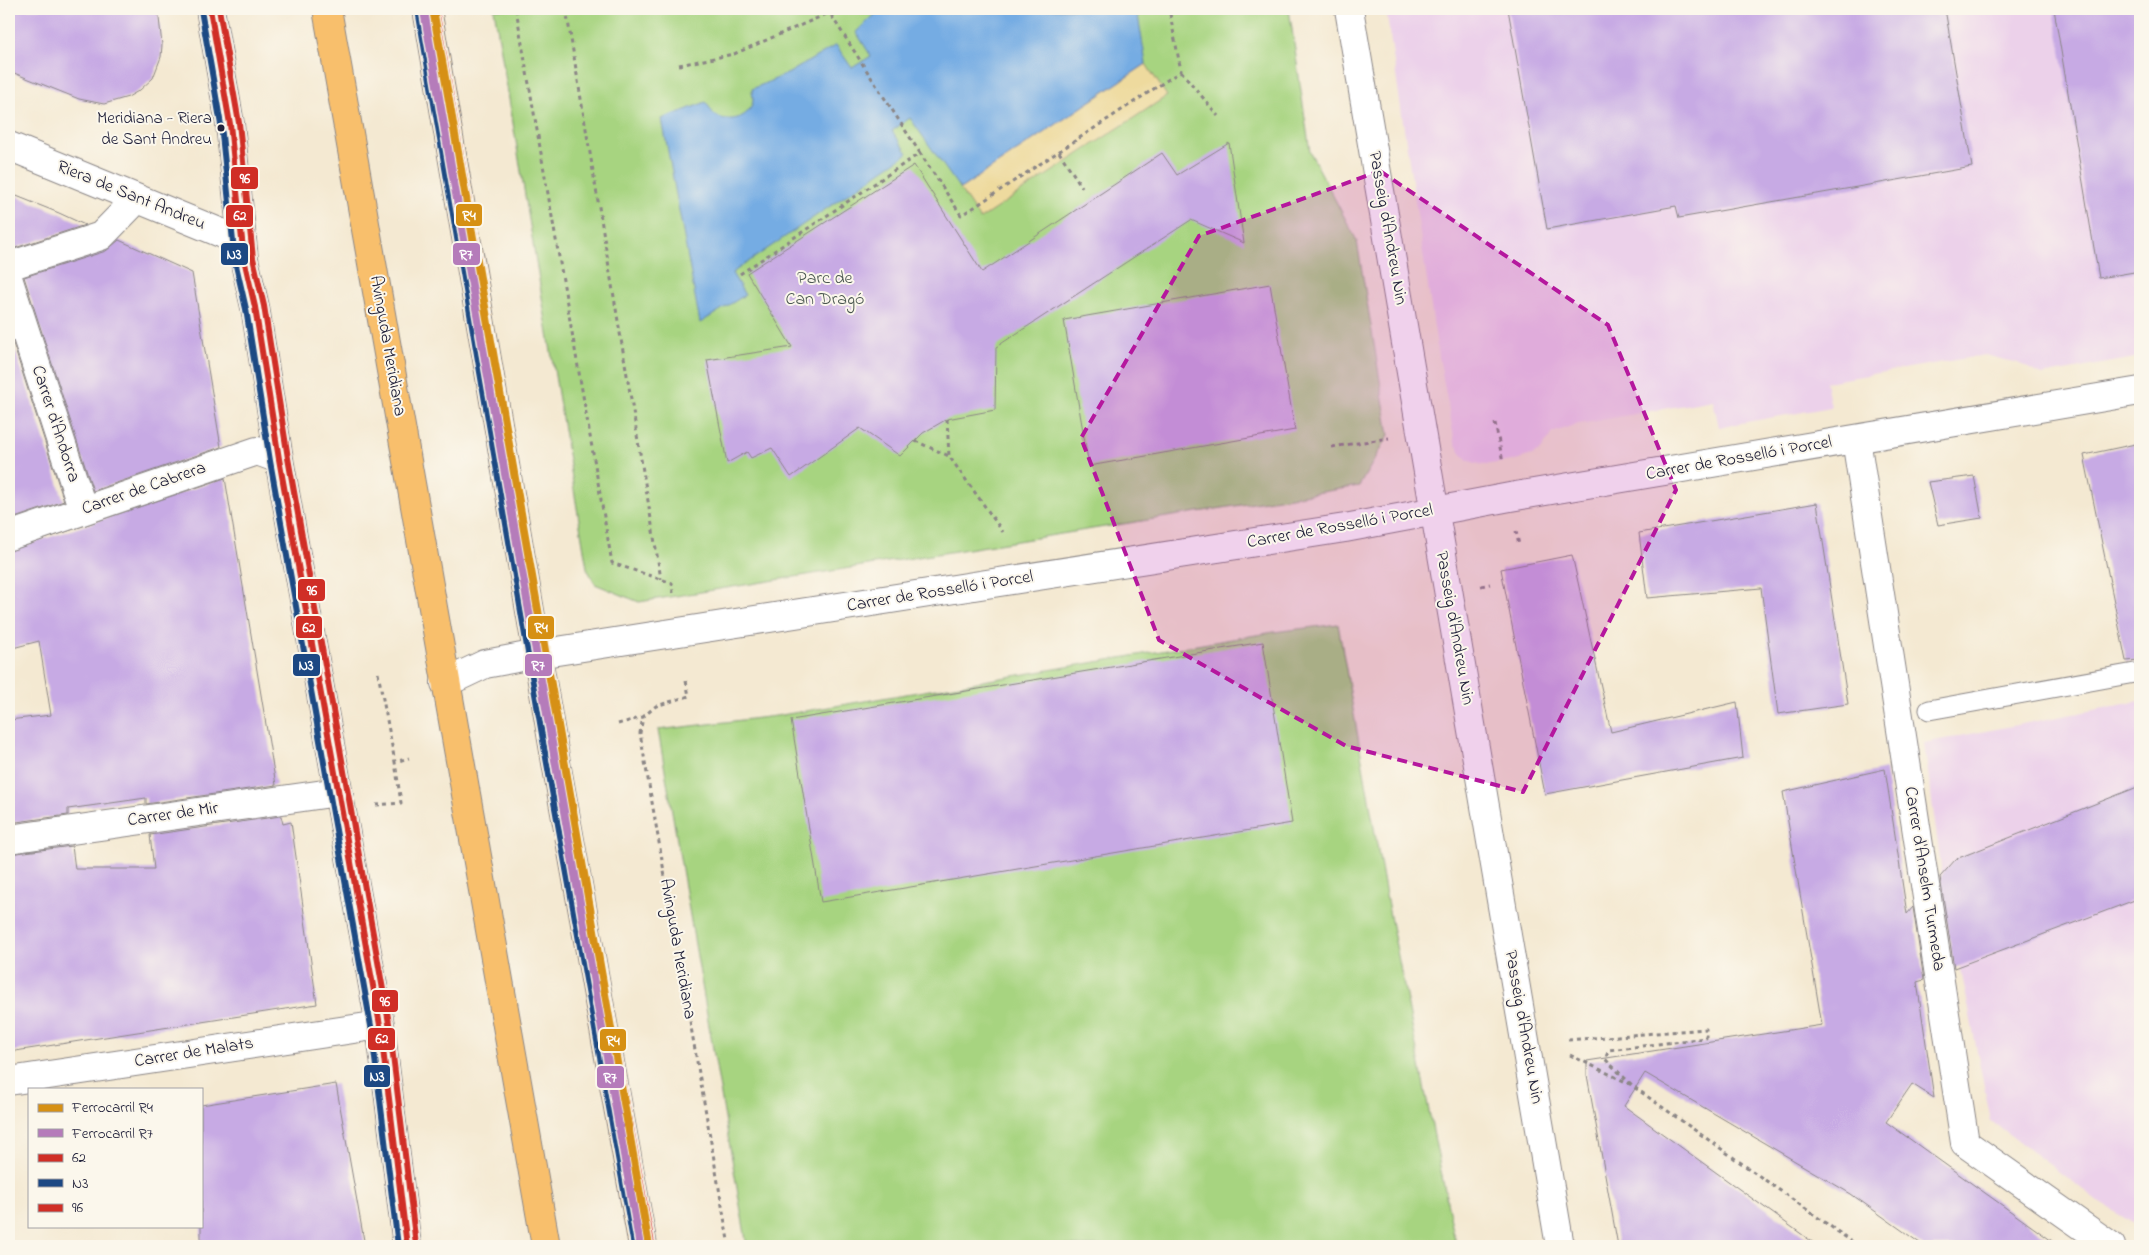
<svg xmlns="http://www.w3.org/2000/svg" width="2149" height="1255" font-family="'Indie Flower',sans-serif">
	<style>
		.built { fill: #ecd1ea }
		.green { fill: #a7d480; stroke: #647b5e }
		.sand { fill: #eeda9e; stroke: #887e6c }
		.water { fill: #74ace3; stroke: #4b678f }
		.building { fill: #c7aae4 }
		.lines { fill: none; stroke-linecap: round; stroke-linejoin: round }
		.service-casing { stroke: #8b8686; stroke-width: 21 }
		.minor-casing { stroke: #8b8686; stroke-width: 30 }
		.primary-casing { stroke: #8b8686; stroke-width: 30 }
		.path { stroke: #8b8686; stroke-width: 3; stroke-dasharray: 4 4; stroke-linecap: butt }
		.service { stroke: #fff; stroke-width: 19 }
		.minor { stroke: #fff; stroke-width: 28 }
		.primary { stroke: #f8bf6c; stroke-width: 28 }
		.bus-1-casing { stroke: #fbf7ec; stroke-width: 10 }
		.bus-2-casing { stroke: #fbf7ec; stroke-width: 10 }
		.bus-3-casing { stroke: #fbf7ec; stroke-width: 10 }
		.bus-1 { stroke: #d02e26; stroke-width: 6 }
		.bus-2 { stroke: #1c4883; stroke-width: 6 }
		.bus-3 { stroke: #d02e26; stroke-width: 6 }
		.rail-1-casing { stroke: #fbf7ec; stroke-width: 11 }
		.rail-2-casing { stroke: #fbf7ec; stroke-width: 11 }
		.rail-1 { stroke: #d69014; stroke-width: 8 }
		.rail-2 { stroke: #b57bba; stroke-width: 8 }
		.marked { fill: #b5179e; fill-opacity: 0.2; stroke: #b5179e; stroke-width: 4; stroke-dasharray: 10 6; stroke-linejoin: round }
		.bus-dot { fill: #22223b; stroke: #fbf7ec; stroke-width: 2 }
		.labels { text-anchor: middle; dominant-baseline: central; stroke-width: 4; stroke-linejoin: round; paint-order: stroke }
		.bus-label { font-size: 17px; fill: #22223b; stroke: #fbf7ec; text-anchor: end }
		.street-label { font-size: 18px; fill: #22223b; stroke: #fbf7ec }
		.park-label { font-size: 18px; fill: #4a5750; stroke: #fbf7ec }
		.line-badge { stroke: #fbf7ec; stroke-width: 2 }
		.badge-label { font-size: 14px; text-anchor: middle; font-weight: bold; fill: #fff }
	</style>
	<rect width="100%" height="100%" fill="#fbf7ec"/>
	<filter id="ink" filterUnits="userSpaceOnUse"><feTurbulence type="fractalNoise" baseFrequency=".02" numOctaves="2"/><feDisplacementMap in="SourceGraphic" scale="10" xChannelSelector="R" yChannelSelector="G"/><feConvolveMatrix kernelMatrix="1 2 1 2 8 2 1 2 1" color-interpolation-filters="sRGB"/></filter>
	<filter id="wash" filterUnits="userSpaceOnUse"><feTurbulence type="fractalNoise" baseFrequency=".0096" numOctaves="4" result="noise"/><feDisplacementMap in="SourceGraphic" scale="20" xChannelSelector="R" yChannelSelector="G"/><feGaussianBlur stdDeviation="1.12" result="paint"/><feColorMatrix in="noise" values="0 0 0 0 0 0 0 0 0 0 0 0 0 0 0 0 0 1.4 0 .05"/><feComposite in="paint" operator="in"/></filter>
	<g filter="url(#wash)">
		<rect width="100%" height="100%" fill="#f4e9d2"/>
		<!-- built -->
		<path class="built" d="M 1386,9 L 2140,9 L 2140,357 L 2042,375 L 2018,363 L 1985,355 L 1826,382 L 1831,407 L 1719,427 L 1713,400 L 1574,425 L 1552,433 L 1541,450 L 1532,455 L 1512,461 L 1483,465 L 1469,461 L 1462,455 L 1455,443 L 1437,346 Z
			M 2140,701 L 2140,1228 L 2098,1201 L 1991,1121 L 1942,874 L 1924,743 Z"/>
		<!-- green -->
		<path class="green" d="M 494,9 L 1289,9 L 1310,152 L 1357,241 L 1389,435 L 1359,486 L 639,602 L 595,584 L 587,568 Z
			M 1338,624 L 1387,901 L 1456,1246 L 747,1246 L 658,730 L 776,716 L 1274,632 Z"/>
		<!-- sand -->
		<path class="sand" d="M 1146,64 L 1167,96 L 980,219 L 960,189 Z"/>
		<!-- water -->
		<path class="water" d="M 881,9 L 1137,9 L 1146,64 L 960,189 L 910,118 L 892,131 L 908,153 L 732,273 L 745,295 L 700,323 L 662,119 L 706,102 C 709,106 712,113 715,115 C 729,124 750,118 753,101 C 753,97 752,92 752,89 L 789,73 L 836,45 L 852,68 L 871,56 L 856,32 Z"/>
		<g id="blocks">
			<!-- building -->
			<path class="building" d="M 9,9 L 158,9 L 162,45 L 161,57 L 153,78 L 140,90 L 128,97 L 104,104 L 79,99 L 9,71 Z
				M 1508,9 L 1945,9 L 1972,167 L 1679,218 L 1676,206 L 1547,229 Z
				M 2054,9 L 2140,9 L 2140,271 L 2099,278 Z
				M 1229,143 L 1244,243 L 1191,220 L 996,347 L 995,410 L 947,419 L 923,433 L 900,456 L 860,428 L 791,477 L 772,448 L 751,458 L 747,452 L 727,463 L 707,360 L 792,347 L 747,273 L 914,165 L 982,272 L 1162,153 L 1177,175 Z
				M 9,193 L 59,213 L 85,225 L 9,250 Z
				M 119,240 L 192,273 L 221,447 L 93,491 L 24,277 L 106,251 Z
				M 1270,284 L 1295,430 L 1089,466 L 1064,320 Z
				M 9,331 L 64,501 L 9,520 Z
				M 2140,443 L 2140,660 L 2126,661 L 2084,455 Z
				M 1974,476 L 1982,518 L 1938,525 L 1928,482 Z
				M 225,478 L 276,785 L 146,804 L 146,798 L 111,803 L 68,809 L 68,815 L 9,823 L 9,720 L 51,715 L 39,641 L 9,649 L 9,551 Z
				M 1817,503 L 1848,704 L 1778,714 L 1761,588 L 1647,598 L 1639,533 Z
				M 1572,555 L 1611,732 L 1737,702 L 1743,758 L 1545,794 L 1501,569 Z
				M 1263,642 L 1292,823 L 821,902 L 791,720 Z
				M 1885,769 L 1907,914 L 1913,907 L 1924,980 L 1917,982 L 1934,1098 L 1912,1084 L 1886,1122 L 2059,1246 L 1924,1246 L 1851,1194 L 1645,1073 L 1624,1106 L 1818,1246 L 1618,1246 L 1587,1075 L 1587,1061 L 1822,1025 L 1783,792 Z
				M 2140,786 L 2140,898 L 1954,968 L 1940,877 L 1956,859 Z
				M 281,816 L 283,824 L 291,822 L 317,1004 L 9,1052 L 9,854 L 72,846 L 75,869 L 154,869 L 150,835 Z
				M 336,1084 L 365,1246 L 201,1246 L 201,1105 Z"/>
		</g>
	</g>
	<g filter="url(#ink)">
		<use href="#blocks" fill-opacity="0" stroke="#8b8686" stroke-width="1"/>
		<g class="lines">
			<defs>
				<path id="service" d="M 1929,710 L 2140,672"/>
				<path id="minor" d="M 210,9 L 230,124 L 244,259 L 255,307 L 279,459 L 380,1025 L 407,1246
					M 1349,9 L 1560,1246
					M 9,146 L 226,235 L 244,259
					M 9,266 L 101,236 L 137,199
					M 9,281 L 83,510
					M 1856,439 L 1965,1143 L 2111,1246
					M 9,536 L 257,451 L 279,459
					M 445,683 L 485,664 L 538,654 L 1345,528 L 1510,497 L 2140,391
					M 9,839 L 338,792
					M 9,1081 L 380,1025"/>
				<path id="primary" d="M 327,9 L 546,1246
					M 427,9 L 555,757 L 643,1246"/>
			</defs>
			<!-- service casing -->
			<use href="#service" class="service-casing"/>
			<!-- minor casing -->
			<use href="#minor" class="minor-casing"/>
			<!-- primary casing -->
			<use href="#primary" class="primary-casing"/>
			<!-- path -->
			<path class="path" d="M 516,9 L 612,563 L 672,583 L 673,593
				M 566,9 L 661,579
				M 827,9 L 920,153
				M 679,65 L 734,54 L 829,13 L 834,9
				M 1181,71 L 1218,116
				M 1059,152 L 1082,187
				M 740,274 L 920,153 L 961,215 L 973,208 L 1181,71 L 1169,9
				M 947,419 L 949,456
				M 1495,423 L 1503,462
				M 915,441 L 949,456 L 1003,532
				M 1332,447 L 1389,438
				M 1516,531 L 1519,545
				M 1481,586 L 1490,584
				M 378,673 L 395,762 L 409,758
				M 686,681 L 689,696 L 656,706 L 643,717 L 640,733 L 729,1246
				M 618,724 L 643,717
				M 376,805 L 401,803 L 395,762
				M 1568,1040 L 1706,1029 L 1706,1038 L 1609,1050 L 1605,1059 L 1634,1087 L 1858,1246
				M 1570,1055 L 1632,1085"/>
			<!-- service -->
			<use href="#service" class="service"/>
			<!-- minor -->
			<use href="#minor" class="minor"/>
			<!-- primary -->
			<use href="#primary" class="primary"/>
			<defs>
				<path id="bus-1" d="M 210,9 L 230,124 L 244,259 L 255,307 L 279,459 L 380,1025 L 407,1246
					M 427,9 L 555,757 L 643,1246"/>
				<path id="bus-2" d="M 201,10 L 221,125 L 235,261 L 246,309 L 270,461 L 371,1026 L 398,1246
					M 418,10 L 546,758 L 634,1246"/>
				<path id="bus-3" d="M 219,9 L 239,123 L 253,258 L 264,306 L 288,458 L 389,1023 L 416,1245
					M 436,9 L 564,755 L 652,1244"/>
			</defs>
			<!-- bus-1 casing -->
			<use href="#bus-1" class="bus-1-casing"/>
			<!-- bus-2 casing -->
			<use href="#bus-2" class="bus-2-casing"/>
			<!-- bus-3 casing -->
			<use href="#bus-3" class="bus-3-casing"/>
			<!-- bus-1 -->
			<use href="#bus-1" class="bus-1"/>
			<!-- bus-2 -->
			<use href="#bus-2" class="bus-2"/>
			<!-- bus-3 -->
			<use href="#bus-3" class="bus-3"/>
			<defs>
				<path id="rail-1" d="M 433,9 L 649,1246"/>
				<path id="rail-2" d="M 424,11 L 640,1246"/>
			</defs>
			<!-- rail-1 casing -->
			<use href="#rail-1" class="rail-1-casing"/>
			<!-- rail-2 casing -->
			<use href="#rail-2" class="rail-2-casing"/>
			<!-- rail-1 -->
			<use href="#rail-1" class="rail-1"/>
			<!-- rail-2 -->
			<use href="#rail-2" class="rail-2"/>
		</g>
	</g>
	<!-- marked area -->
	<path class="marked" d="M 1380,171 L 1608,325 L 1676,490 L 1523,792 L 1346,746 L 1159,640 L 1081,438 L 1199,236 Z"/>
	<!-- markers -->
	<circle class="bus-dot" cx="221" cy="128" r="4.5"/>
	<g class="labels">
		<!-- bus labels -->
		<g class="bus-label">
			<text x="212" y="118">Meridiana - Riera<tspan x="212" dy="21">de Sant Andreu</tspan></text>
		</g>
		<!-- street labels -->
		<g class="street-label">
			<text transform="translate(131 196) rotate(22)">Riera de Sant Andreu</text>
			<text transform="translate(1387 228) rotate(80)">Passeig d'Andreu Nin</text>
			<text transform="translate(387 346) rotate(80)">Avinguda Meridiana</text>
			<text transform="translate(55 424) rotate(72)">Carrer d'Andorra</text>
			<text transform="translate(1739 459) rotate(-10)">Carrer de Rosselló i Porcel</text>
			<text transform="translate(144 489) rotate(-19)">Carrer de Cabrera</text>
			<text transform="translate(1340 527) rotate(-10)">Carrer de Rosselló i Porcel</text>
			<text transform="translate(940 592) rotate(-9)">Carrer de Rosselló i Porcel</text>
			<text transform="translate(1454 628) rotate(80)">Passeig d'Andreu Nin</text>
			<text transform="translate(173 815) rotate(-8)">Carrer de Mir</text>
			<text transform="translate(1924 879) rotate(81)">Carrer d'Anselm Turmeda</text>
			<text transform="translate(677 949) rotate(80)">Avinguda Meridiana</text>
			<text transform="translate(1523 1027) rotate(80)">Passeig d'Andreu Nin</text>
			<text transform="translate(194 1053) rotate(-9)">Carrer de Malats</text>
		</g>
		<!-- park labels -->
		<g class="park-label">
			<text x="825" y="279">Parc de<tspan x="825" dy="21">Can Dragó</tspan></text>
		</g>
	</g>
	<g class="line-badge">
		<rect x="230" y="166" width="29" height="24" rx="5" fill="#d02e26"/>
		<rect x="455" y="203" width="28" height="24" rx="5" fill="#d69014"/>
		<rect x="225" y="204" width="29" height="24" rx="5" fill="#d02e26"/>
		<rect x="452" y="242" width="29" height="24" rx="5" fill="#b57bba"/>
		<rect x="220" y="242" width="29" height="24" rx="5" fill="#1c4883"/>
		<rect x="297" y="578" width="29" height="24" rx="5" fill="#d02e26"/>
		<rect x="295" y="615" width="28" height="24" rx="5" fill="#d02e26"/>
		<rect x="527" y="615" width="28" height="25" rx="5" fill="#d69014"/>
		<rect x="292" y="653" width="29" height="24" rx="5" fill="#1c4883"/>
		<rect x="524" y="653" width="29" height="24" rx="5" fill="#b57bba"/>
		<rect x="371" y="989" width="28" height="24" rx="5" fill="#d02e26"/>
		<rect x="367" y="1027" width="29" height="24" rx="5" fill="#d02e26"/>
		<rect x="599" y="1028" width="28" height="24" rx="5" fill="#d69014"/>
		<rect x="363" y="1064" width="28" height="24" rx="5" fill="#1c4883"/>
		<rect x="596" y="1065" width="29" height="24" rx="5" fill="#b57bba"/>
	</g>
	<g class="badge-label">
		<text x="245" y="183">96</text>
		<text x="469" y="220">R4</text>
		<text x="240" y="220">62</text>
		<text x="466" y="259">R7</text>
		<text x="234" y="259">N3</text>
		<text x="312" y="595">96</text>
		<text x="309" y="632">62</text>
		<text x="541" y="632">R4</text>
		<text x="306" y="670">N3</text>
		<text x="538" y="670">R7</text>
		<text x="385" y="1006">96</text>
		<text x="382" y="1043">62</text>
		<text x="613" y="1045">R4</text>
		<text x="377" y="1081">N3</text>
		<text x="610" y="1082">R7</text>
	</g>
	<!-- margin -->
	<rect width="2149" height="1255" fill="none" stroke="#fbf7ec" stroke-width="30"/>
	<!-- legend -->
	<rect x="28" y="1088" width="175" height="140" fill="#fbf7ec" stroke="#a4a2a5"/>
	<rect x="38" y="1104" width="25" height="8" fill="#d69014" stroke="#a4a2a5"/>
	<text x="72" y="1112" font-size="15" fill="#22223b">Ferrocarril R4</text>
	<rect x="38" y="1129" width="25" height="8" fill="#b57bba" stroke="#a4a2a5"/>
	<text x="72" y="1138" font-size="15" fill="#22223b">Ferrocarril R7</text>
	<rect x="38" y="1154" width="25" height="8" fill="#d02e26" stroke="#a4a2a5"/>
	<text x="72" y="1162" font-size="15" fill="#22223b">62</text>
	<rect x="38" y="1179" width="25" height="8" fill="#1c4883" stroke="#a4a2a5"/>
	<text x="72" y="1188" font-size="15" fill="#22223b">N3</text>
	<rect x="38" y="1204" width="25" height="8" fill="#d02e26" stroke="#a4a2a5"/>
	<text x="72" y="1212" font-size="15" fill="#22223b">96</text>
</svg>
